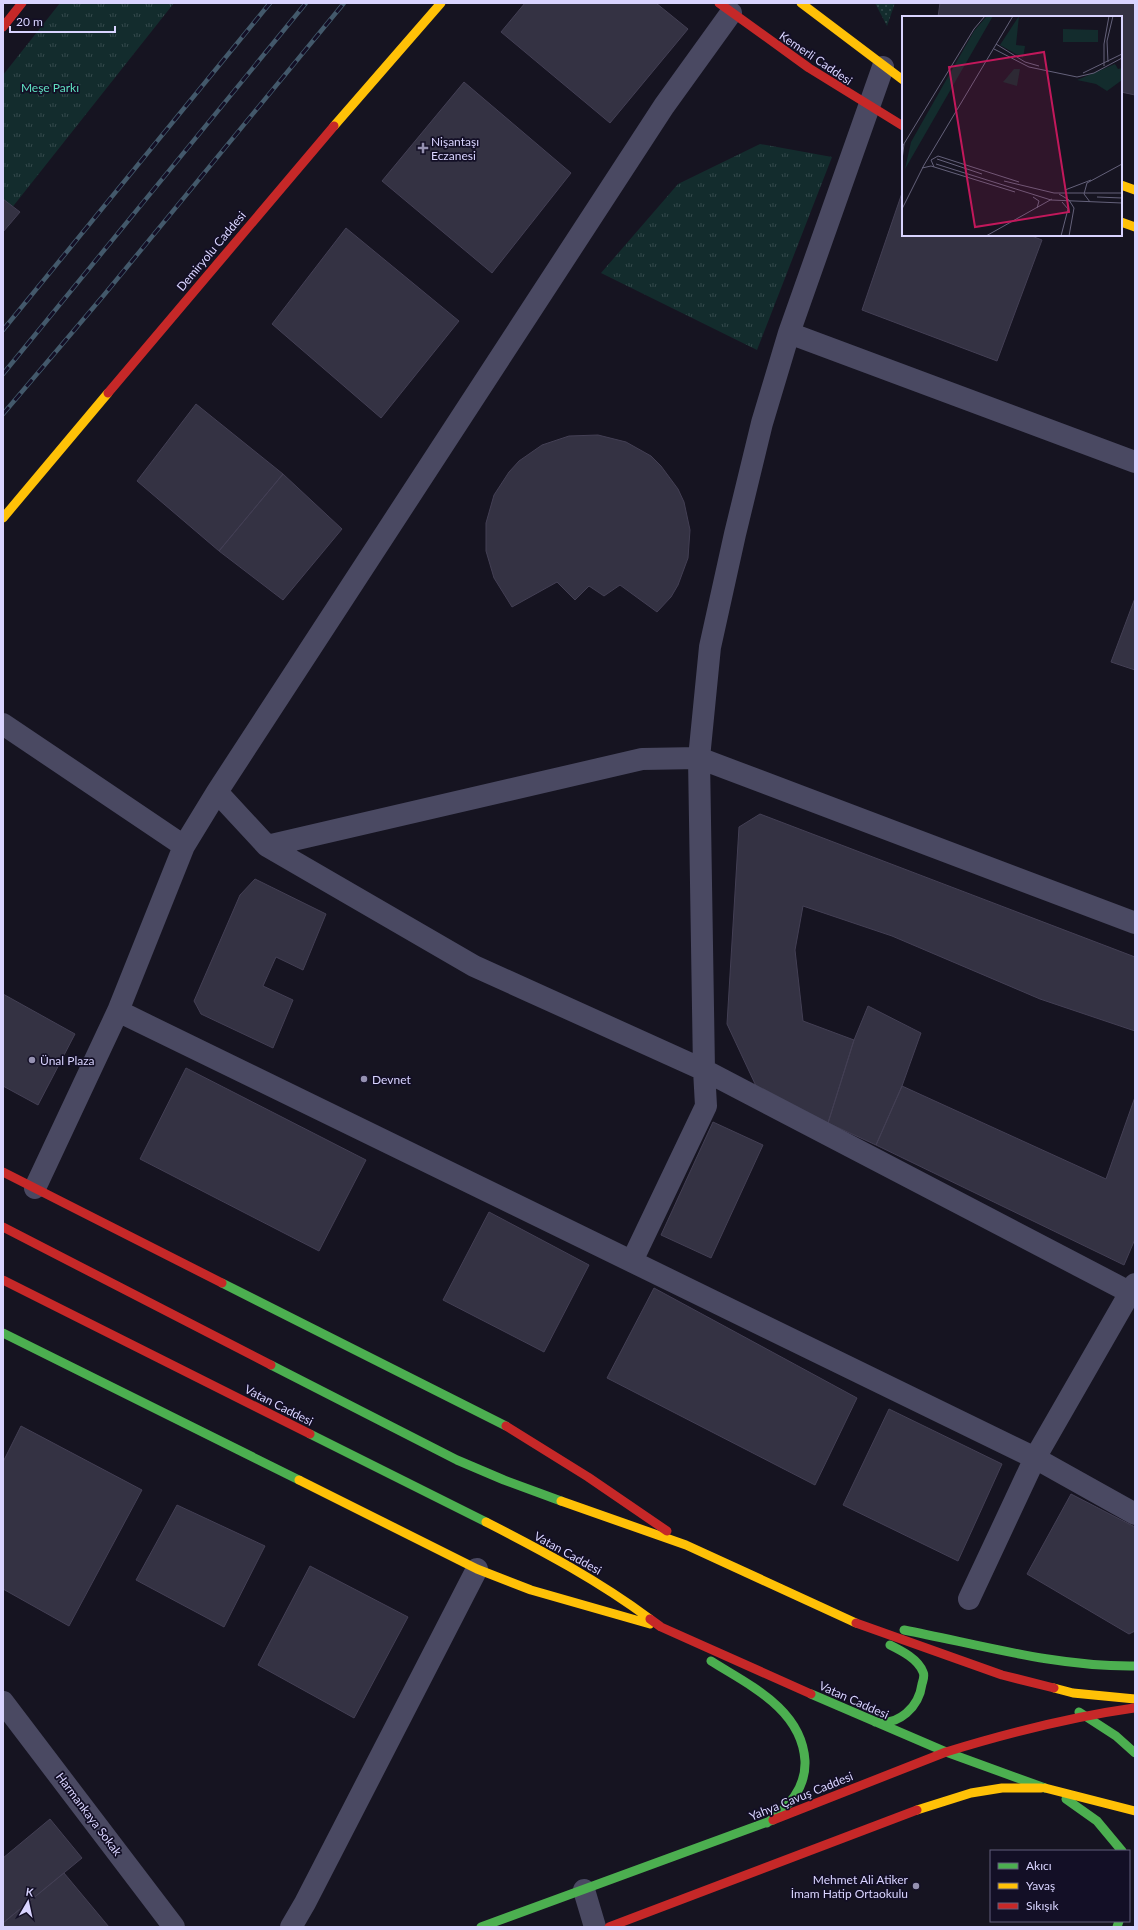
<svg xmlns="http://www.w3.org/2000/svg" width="1138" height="1930" font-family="Lato,sans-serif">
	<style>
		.grass { fill: url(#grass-dots) }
		.park { fill: url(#park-tufts) }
		.building { fill: #343243; stroke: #433f54 }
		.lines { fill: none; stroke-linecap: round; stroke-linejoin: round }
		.street { stroke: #4a4962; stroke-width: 22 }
		.fast { stroke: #4caf50; stroke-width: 9 }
		.slow { stroke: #ffc107; stroke-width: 9 }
		.jam { stroke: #c62828; stroke-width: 9 }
		.rail-casing { stroke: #43596b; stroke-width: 4.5 }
		.rail { stroke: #130f26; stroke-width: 3; stroke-dasharray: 9; stroke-linecap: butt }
		.poi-dot { fill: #9591b1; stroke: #130f26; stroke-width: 1.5 }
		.labels { text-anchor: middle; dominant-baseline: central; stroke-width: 3.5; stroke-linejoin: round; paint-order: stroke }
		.street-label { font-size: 12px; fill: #d9d4ff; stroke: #130f26 }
		.park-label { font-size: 12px; fill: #5fe0c0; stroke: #130f26 }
		.poi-label { font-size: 12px; fill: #d9d4ff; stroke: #130f26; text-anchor: start }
		.inset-road { fill: none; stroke: #64617a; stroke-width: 1 }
		.view { fill: #c2185b; fill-opacity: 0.15; stroke: #c2185b; stroke-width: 2 }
		.inset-edge { fill: none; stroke: #d9d4ff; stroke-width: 2 }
	</style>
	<defs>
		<pattern id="grass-dots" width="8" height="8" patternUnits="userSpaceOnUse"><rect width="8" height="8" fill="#132c2d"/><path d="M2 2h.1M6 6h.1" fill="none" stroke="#354a4c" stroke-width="1.8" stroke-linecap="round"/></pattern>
		<pattern id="park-tufts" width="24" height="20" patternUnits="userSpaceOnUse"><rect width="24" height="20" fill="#132c2d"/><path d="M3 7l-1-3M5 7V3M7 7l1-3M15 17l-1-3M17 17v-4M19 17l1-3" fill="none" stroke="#354a4c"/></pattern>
	</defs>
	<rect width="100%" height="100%" fill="#161421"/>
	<!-- grass -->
	<path class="grass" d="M 875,3 L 895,3 L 887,26 Z"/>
	<!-- park -->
	<path class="park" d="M 60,3 L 174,3 L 3,219 L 3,75 Z
		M 760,144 L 832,157 L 757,350 L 601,273 L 678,184 Z"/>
	<!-- building -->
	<path class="building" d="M 525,3 L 656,3 L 688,29 L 610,123 L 501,32 Z
		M 940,3 L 1135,3 L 1135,95 L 1121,92 L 1121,17 L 938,17 Z
		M 464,82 L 571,173 L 492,273 L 382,181 Z
		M 903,190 L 903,235 L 1029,235 L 1042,240 L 997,361 L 862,310 Z
		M 3,199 L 20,212 L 3,232 Z
		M 346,228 L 459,321 L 381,418 L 272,324 Z
		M 196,404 L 283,474 L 219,551 L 137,481 Z
		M 598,435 L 626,442 L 651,456 L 661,466 L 678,489 L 684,502 L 690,530 L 688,558 L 678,585 L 671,597 L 657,612 L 620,585 L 604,596 L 589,586 L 575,600 L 557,582 L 512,607 L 494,578 L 486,551 L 486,523 L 494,495 L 509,472 L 519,461 L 542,445 L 569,436 Z
		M 283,474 L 342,529 L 283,600 L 219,551 Z
		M 1135,598 L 1135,670 L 1111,662 Z
		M 760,814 L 1135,957 L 1135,1031 L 1040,999 L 892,936 L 803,906 L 795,950 L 803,1021 L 854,1040 L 828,1123 L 756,1086 L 727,1024 L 739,827 Z
		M 255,879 L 326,914 L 303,970 L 276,957 L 263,986 L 293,1000 L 273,1048 L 201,1014 L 194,1001 L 240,895 Z
		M 3,994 L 75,1034 L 38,1105 L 3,1086 Z
		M 868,1006 L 921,1033 L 902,1086 L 876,1145 L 828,1123 L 854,1040 Z
		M 186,1068 L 366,1160 L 319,1251 L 140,1159 Z
		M 902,1086 L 1106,1179 L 1135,1097 L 1135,1239 L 1124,1265 L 876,1145 Z
		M 713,1122 L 763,1145 L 711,1258 L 661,1235 Z
		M 489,1212 L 589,1265 L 544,1352 L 443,1300 Z
		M 654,1288 L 857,1398 L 815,1485 L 607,1378 Z
		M 889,1409 L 1002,1464 L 958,1561 L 843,1505 Z
		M 21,1426 L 142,1490 L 69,1626 L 3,1589 L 3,1462 Z
		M 1071,1494 L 1135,1527 L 1135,1631 L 1129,1634 L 1027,1574 Z
		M 177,1505 L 265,1546 L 224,1627 L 136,1580 Z
		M 310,1566 L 408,1617 L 354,1718 L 258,1665 Z
		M 50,1819 L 82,1858 L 3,1923 L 3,1858 Z
		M 64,1873 L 109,1927 L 3,1927 L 3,1923 Z"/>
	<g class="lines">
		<!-- street -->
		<path class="street" d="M 789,333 L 1135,462
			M 3,724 L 184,846
			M 217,792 L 267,846 L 474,966 L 704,1070 L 1135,1295
			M 267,846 L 642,759 L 699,758 L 1135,923
			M 118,1011 L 1035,1458 L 1135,1514
			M 35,1188 L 118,1011 L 184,846 L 217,792 L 664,106 L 731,13
			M 632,1261 L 706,1106 L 704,1070 L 699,758 L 710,647 L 735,534 L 762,423 L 789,333 L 883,67
			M 969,1599 L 1035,1458 L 1135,1284
			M 3,1702 L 174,1927
			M 584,1890 L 595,1927
			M 291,1927 L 305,1903 L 477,1569"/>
		<!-- fast -->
		<path class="fast" d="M 222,1283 L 506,1426
			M 3,1333 L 299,1480
			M 271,1365 L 457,1460 L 504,1480 L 561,1501
			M 310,1434 L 486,1522
			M 904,1630 C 981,1645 1056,1667 1135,1666
			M 711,1661 C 749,1685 802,1709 805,1761 C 806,1789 788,1807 767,1823
			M 811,1694 L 946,1752 L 1045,1788
			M 1079,1712 L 1116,1736 L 1135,1753
			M 875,1722 C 899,1726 919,1707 922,1684 C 923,1680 925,1676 923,1672 C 918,1659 902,1651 890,1645
			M 1066,1799 L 1097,1821 L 1122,1851
			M 481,1927 L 773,1820
			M 1117,1927 L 1119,1921"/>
		<!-- slow -->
		<path class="slow" d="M 801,3 L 903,80
			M 334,126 L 441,3
			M 1121,185 L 1135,190
			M 1121,222 L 1135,227
			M 3,518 L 108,393
			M 299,1480 L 477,1569 L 531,1590 L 650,1624
			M 561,1501 L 686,1545 L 856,1623
			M 486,1522 C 543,1551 599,1581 650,1619
			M 1054,1688 L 1073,1693 L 1135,1699
			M 1045,1788 L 1135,1811
			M 917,1810 L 971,1793 L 1002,1788 L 1041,1788"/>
		<!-- jam -->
		<path class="jam" d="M 719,3 L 809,68 L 903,126
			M 3,27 L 22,3
			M 108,393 L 334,126
			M 3,1172 L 222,1283
			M 3,1227 L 271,1365
			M 3,1280 L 310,1434
			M 506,1426 L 588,1477 L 667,1531
			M 650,1619 L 661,1627 L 811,1694
			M 856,1623 L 1002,1675 L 1054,1688
			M 946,1752 C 1008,1733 1070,1717 1134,1708
			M 773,1820 L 946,1752
			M 609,1927 L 917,1810"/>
		<defs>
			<path id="rail" d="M 3,330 L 270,3
				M 3,374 L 306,3
				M 3,414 L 104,295 L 344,3"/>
		</defs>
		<!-- rail casing -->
		<use href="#rail" class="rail-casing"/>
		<!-- rail -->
		<use href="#rail" class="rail"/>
	</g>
	<!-- markers -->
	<g class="poi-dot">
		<path d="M421 142h4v4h4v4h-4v4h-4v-4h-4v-4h4z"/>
		<circle cx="32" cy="1060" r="4"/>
		<circle cx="364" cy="1079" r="4"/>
		<circle cx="916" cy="1886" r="4"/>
	</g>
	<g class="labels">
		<!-- street labels -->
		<g class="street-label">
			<text transform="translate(816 58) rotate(34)">Kemerli Caddesi</text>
			<text transform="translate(211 251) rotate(-50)">Demiryolu Caddesi</text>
			<text transform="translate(279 1405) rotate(27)">Vatan Caddesi</text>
			<text transform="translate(568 1553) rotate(29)">Vatan Caddesi</text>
			<text transform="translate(854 1700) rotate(24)">Vatan Caddesi</text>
			<text transform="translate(801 1796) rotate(-22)">Yahya Çavuş Caddesi</text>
			<text transform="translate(89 1814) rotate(53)">Harmankaya Sokak</text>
		</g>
		<!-- park labels -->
		<g class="park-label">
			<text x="50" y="87">Meşe Parkı</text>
		</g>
		<!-- poi labels -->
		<g class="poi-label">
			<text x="431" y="141">Nişantaşı<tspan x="431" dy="14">Eczanesi</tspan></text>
			<text x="40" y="1060">Ünal Plaza</text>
			<text x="372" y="1079">Devnet</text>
			<text x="908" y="1879" text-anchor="end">Mehmet Ali Atiker<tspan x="908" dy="14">İmam Hatip Ortaokulu</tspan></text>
		</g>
	</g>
	<!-- overview -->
	<g transform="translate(902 16)">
		<rect width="220" height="220" fill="#161421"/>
		<path d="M 117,0 L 114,29 L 123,30 L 121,42 L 98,29 ZM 213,48 L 216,53 L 220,52 L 220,64 L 205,75 L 194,68 L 175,64 Z" fill="#132c2d"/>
		<path d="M 85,0 L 91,0 L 3,153 L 9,126 L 72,15 ZM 161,13 L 196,14 L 196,26 L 161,26 ZM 112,53 L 118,53 L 115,70 L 101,66 Z" fill="#132c2d"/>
		<path class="inset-road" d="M 94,28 L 123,46 L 137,50M 92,33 L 127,51 L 175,61 L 192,57 L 220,42M 206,46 L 205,25 L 211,0M 202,50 L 202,28 L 207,0M 181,57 L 220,38M 0,131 L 72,13 L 83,0M 35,143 L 80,158M 0,144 L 2,128M 34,148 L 149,184 L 220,187M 32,151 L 29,144 L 36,140 L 117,166M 20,152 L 29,150 L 113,176M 102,165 L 152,177 L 220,177M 163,174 L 189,164M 157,178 L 167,184 L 172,192 L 167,220M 131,181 L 137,185 L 135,192M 195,181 L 220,182M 188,186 L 182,178 L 185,167 L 220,148M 0,193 L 22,149 L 111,0M 84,220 L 150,183M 159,220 L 166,193 L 160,186"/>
		<path class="view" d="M 142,36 L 167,196 L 73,211 L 47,51 Z"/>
		<rect width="220" height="220" class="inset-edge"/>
	</g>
	<!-- border -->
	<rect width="1138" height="1930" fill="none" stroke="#d9d4ff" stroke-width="8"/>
	<!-- legend -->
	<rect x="990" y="1850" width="140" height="72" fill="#130f26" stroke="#625e7d"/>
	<rect x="998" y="1863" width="20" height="6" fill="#4caf50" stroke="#625e7d"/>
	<text x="1026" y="1870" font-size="12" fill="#d9d4ff">Akıcı</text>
	<rect x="998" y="1883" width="20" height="6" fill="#ffc107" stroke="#625e7d"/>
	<text x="1026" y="1890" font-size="12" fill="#d9d4ff">Yavaş</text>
	<rect x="998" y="1903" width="20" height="6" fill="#c62828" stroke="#625e7d"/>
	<text x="1026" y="1910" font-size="12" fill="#d9d4ff">Sıkışık</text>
	<!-- north arrow -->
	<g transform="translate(28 1902) rotate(9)" stroke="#130f26" stroke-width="3" paint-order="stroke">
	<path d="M0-3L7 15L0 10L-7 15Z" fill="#d9d4ff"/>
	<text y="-6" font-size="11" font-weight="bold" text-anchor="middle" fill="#d9d4ff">K</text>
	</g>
	<!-- scale -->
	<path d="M10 26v6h105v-6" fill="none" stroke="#d9d4ff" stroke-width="2"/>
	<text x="16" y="26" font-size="12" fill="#d9d4ff" stroke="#130f26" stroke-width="3" paint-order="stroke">20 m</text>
</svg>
